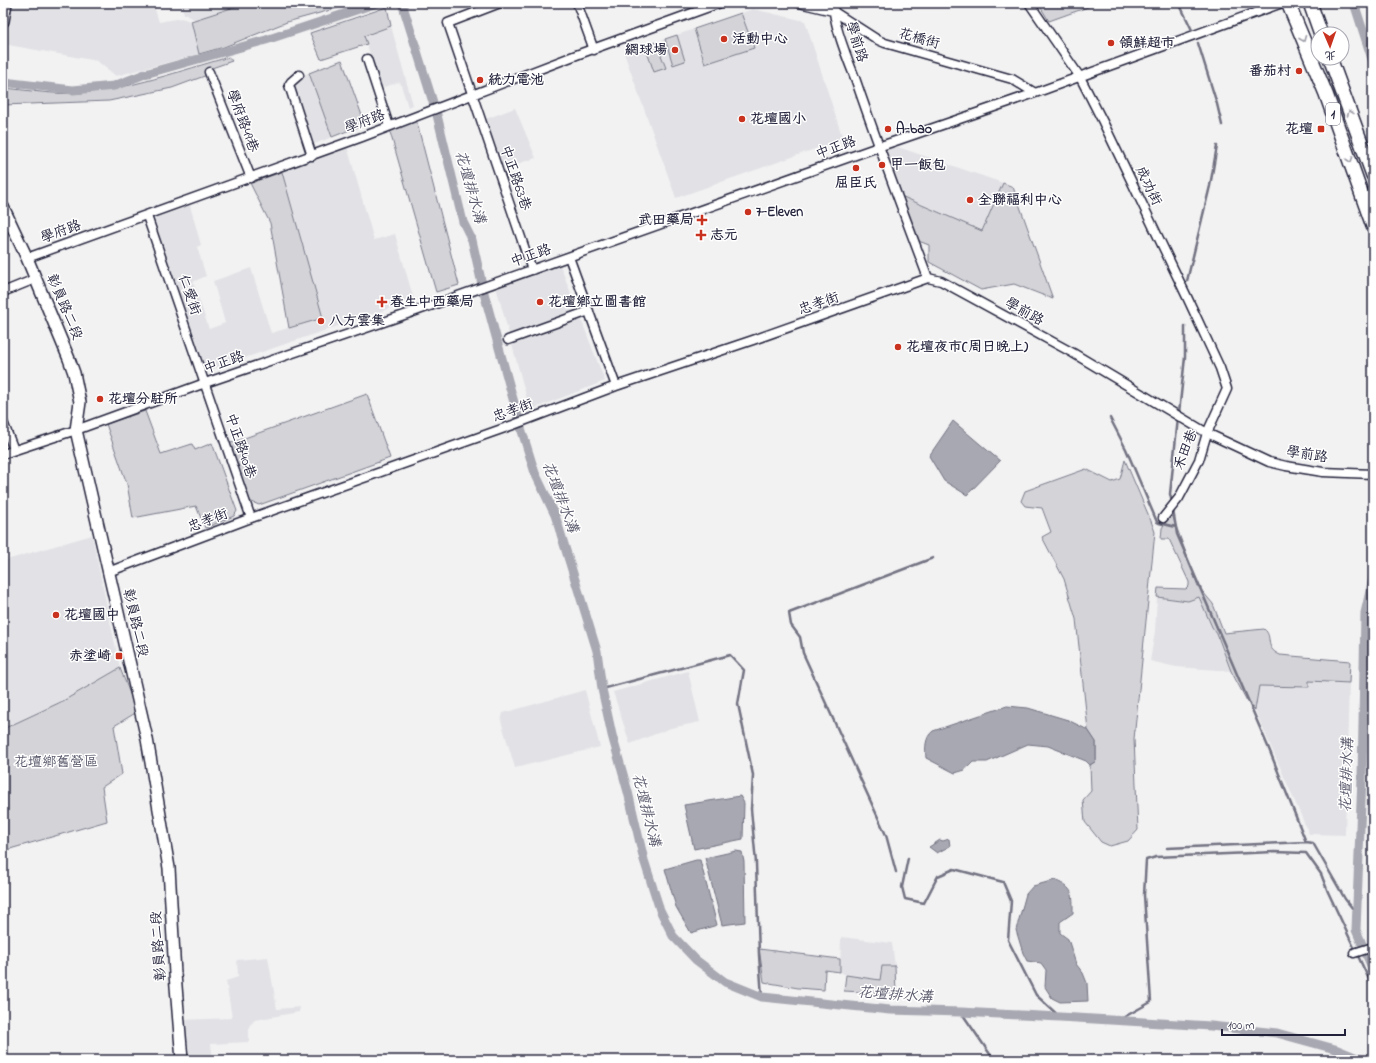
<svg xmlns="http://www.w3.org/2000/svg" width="1376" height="1063" font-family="'Indie Flower','LXGW WenKai TC',sans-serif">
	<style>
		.built { fill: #e2e2e6 }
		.green { fill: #d3d3d8; stroke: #7a7a8a }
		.water { fill: #a8a8b2; stroke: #727282 }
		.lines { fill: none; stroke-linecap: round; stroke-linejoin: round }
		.stream { stroke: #727282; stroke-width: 2.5 }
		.canal { stroke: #a8a8b2; stroke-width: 9 }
		.street-casing { stroke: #22223b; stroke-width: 11 }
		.secondary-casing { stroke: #22223b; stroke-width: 14 }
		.primary-casing { stroke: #22223b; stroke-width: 16 }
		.street { stroke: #fff; stroke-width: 8 }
		.secondary { stroke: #fff; stroke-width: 11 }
		.primary { stroke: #fff; stroke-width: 13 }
		.oneway { stroke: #9c9ca7 }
		.poi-dot { fill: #c8321e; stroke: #fff; stroke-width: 1.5 }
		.labels { text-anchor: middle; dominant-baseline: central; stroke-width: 3; stroke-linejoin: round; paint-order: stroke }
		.shield { fill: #fff; stroke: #646476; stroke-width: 1 }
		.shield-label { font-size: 13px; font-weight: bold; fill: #22223b }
		.poi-label { font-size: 14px; font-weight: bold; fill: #22223b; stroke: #fff; text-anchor: start }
		.street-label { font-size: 14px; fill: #22223b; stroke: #fff }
		.park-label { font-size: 14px; fill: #57576a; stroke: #fff }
		.water-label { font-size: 15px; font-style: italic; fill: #58586b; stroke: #fff }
	</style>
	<rect width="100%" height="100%" fill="#f2f2f3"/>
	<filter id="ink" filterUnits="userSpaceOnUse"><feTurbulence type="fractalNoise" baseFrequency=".025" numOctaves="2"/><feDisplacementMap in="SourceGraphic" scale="8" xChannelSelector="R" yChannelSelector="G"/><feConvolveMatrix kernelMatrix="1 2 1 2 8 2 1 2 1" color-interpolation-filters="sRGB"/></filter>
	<g filter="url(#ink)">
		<!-- built -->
		<path class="built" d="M 9,3 L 153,3 L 159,22 L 181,18 L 191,21 L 199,54 L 116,76 L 97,61 L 3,44 Z
			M 181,3 L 247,3 L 196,20 L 184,14 Z
			M 753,9 L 805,21 L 843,139 L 676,198 L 624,53 Z
			M 391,26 L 413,105 L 408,107 L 400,82 L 381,88 L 364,36 Z
			M 309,73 L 332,137 L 312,145 L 289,78 Z
			M 515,108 L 536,158 L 501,169 L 483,120 Z
			M 347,146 L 374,240 L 395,234 L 414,300 L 207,371 L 198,364 L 150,223 L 153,217 L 189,202 L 201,245 L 197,247 L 206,276 L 193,282 L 209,329 L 225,323 L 213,281 L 251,268 L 271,333 L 322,318 L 282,172 Z
			M 898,147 L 1003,183 L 982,232 L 901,196 L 885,153 L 890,148 Z
			M 560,265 L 605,381 L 530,410 L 496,287 Z
			M 92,535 L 120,668 L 63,701 L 3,729 L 3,561 Z
			M 1157,597 L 1188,601 L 1199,597 L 1212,627 L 1217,634 L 1231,671 L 1176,667 L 1150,661 L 1155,631 Z
			M 688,671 L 700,722 L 671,728 L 630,744 L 613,692 Z
			M 1309,681 L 1349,683 L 1345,835 L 1309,834 L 1255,710 L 1259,686 L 1309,687 Z
			M 585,690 L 600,747 L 515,768 L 501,721 L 503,713 Z
			M 841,937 L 892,943 L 895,966 L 882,966 L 881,980 L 846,975 L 840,972 Z
			M 268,957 L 277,1009 L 300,1007 L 299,1012 L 255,1020 L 249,1026 L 249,1042 L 211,1044 L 213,1060 L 182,1060 L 179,1020 L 232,1018 L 226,981 L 238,977 L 237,960 Z"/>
		<!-- green -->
		<path class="green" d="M 247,3 L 356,3 L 287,22 L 224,47 L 199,54 L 191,21 Z
			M 1038,3 L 1099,3 L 1049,21 Z
			M 387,7 L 391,26 L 364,36 L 367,44 L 321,59 L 310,33 Z
			M 741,13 L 754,48 L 705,64 L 694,29 Z
			M 677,35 L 685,61 L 673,65 L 665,39 Z
			M 656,42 L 666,68 L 654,72 L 645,46 Z
			M 229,57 L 232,61 L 209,69 L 210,74 L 172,88 L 109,101 L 3,105 L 3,88 C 28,90 54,95 79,93 C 128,90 182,70 229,57 Z
			M 342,60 L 365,124 L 332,137 L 309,73 Z
			M 416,119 L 459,285 L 436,292 L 390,132 Z
			M 282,172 L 323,318 L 289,328 L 270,223 L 250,183 Z
			M 1003,183 L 1013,187 L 1053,299 L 1014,284 L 981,290 L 929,262 L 929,245 L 916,240 L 901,196 L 982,231 Z
			M 367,394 L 390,458 L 259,505 L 247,500 L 228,444 Z
			M 145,411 L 161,454 L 192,444 L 195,450 L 212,443 L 237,511 L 234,516 L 205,528 L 196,506 L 133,518 L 127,484 L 106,424 Z
			M 1125,460 L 1151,521 L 1155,532 L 1134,739 L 1138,830 L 1128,841 L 1110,846 L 1101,842 L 1085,822 L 1083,800 L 1091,791 L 1090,765 L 1096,761 L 1096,742 L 1088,730 L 1076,619 L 1064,579 L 1042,537 L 1051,532 L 1042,508 L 1025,506 L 1021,501 L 1025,491 L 1086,469 L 1112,482 L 1120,479 Z
			M 1171,512 L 1198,586 L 1213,604 L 1224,633 L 1264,629 C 1274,637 1263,647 1280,655 L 1350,661 L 1349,683 L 1309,681 L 1309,687 L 1259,686 L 1255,710 L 1247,701 L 1231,671 L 1217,634 L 1212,627 L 1199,597 L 1188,601 L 1157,597 L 1158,588 L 1186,589 L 1189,586 L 1189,582 L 1169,539 L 1161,539 L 1162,528 Z
			M 120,668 L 137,712 L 114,726 L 122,774 L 102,787 L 107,821 L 3,851 L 3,729 L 63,701 Z
			M 759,949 L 840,959 L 840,972 L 825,970 L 824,990 L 798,988 L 764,982 Z
			M 882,966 L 895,966 L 896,994 L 844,991 L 846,975 L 880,980 Z"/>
		<!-- water -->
		<path class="water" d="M 953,421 L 1000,461 L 967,495 L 944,481 L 929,456 Z
			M 1007,706 L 1028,708 L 1068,720 L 1088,730 L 1096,742 L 1096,761 L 1090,765 L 1086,761 L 1048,746 L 1028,744 L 987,762 L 973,762 L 965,770 L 955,773 L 926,758 C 925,748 925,737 933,731 Z
			M 740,796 L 744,803 L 743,839 L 694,849 L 684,805 Z
			M 949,839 L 950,846 L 937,853 L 929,847 L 940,840 L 943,841 Z
			M 736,851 L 742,852 L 744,862 L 745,922 L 722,925 L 705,858 Z
			M 696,860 L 700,860 L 717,925 L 691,933 L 676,907 L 665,869 Z
			M 1055,880 C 1074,889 1073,893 1073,913 L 1060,922 L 1060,933 L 1068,939 L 1076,964 L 1083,973 L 1087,983 L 1088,1001 L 1060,1002 L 1052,998 L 1045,987 L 1046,970 L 1041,963 L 1027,961 L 1023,953 L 1016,930 L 1026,894 L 1033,886 Z"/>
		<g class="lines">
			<!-- stream -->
			<path class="stream" d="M 1179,3 L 1192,30
				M 1198,43 L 1217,104 L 1222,125
				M 1187,281 L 1210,186 L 1217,146
				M 1179,413 L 1185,357 L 1185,326
				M 1110,418 L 1126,449 L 1157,522 L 1159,523 L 1176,527
				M 1172,503 L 1170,494 L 1178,418
				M 1173,510 L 1177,534 L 1269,749 L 1306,842 L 1313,843 L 1345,899 L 1357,914
				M 602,689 L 730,655 L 744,670 L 738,704 L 753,775 L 751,809 L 756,863 L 759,955 L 762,997
				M 1167,848 L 1306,842
				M 908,858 L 902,887 L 905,899 L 924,903 L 938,876 L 954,869 L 1003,882 L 1011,901 L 1008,940 L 1036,995 L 1060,1017
				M 896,872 L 886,835 L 803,653 L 800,637 L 791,625 L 789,613 L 933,558
				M 961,1012 L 994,1060
				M 1117,1021 L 1151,1002 L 1144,895 L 1146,860 L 1156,857 L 1274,852 L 1306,853 L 1321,874 L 1328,892 L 1373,988"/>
			<!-- canal -->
			<path class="canal" d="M 402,3 L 437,115 L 463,222 L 472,240 L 484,293 L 521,428 L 535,473 L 555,515 L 597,651 L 602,689 L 612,735 L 628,792 L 644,860 L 660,910 L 673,936 L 696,960 L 725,982 L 762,997 L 890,1010 L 961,1012 L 1060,1017 L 1211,1026 L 1277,1033 L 1335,1049 L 1362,1060
				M 1354,3 L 1373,62
				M 3,82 L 73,90 L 114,86 L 145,74 L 266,40 L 377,3
				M 1373,578 L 1365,613 L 1362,777 L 1356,930 L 1373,970"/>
			<defs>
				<path id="street" d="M 500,3 L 448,23 L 532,270
					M 577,3 L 594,50
					M 799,3 L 833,11 L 878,40 L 885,43 L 1012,79 L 1035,93
					M 834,3 C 830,16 849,63 855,78 C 878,145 903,212 928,278 L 941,281 L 1073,353 L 1207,433 L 1269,462 L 1286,466 L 1323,472 L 1373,474
					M 1029,3 L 1080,77 L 1103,122 L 1187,297 L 1220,368 L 1227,389 L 1207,433 L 1199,460 L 1179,498 L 1163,518
					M 367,59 L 389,126
					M 209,72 L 251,178
					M 299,75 L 291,82 L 289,85 L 312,156
					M 147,216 L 251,518
					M 569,257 L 616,386
					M 27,258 L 362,137 L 579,54 L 720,3
					M 3,292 L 35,279
					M 508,340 L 589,311
					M 3,422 L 14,450
					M 3,454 L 76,430 L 205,383 L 413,312 L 878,147 L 1035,93 L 1282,3
					M 108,572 L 251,518 L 513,425 L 616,386 L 753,340 L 928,278
					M 1354,953 L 1373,947"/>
				<path id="secondary" d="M 3,21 L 6,3
					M 3,207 L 27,258 L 69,359 L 74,373 L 80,402 L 76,430 L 147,739 L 161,821 L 169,868 L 175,974 L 182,1060"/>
				<path id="primary" d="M 1288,3 L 1326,94 L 1373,226
					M 1310,3 L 1321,34
					M 1330,58 L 1373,175"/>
			</defs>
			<!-- street casing -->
			<use href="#street" class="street-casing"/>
			<!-- secondary casing -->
			<use href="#secondary" class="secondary-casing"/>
			<!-- primary casing -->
			<use href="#primary" class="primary-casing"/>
			<!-- street -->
			<use href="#street" class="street"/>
			<!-- secondary -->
			<use href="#secondary" class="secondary"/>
			<!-- primary -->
			<use href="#primary" class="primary"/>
		</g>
		<!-- one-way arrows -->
		<defs><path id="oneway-chevron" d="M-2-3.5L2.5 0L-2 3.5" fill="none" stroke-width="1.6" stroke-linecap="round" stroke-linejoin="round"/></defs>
		<g class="oneway">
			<use href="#oneway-chevron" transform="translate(1303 39) rotate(68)"/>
			<use href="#oneway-chevron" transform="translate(1350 113) rotate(-110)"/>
			<use href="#oneway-chevron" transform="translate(1350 160) rotate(71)"/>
		</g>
	</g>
	<!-- markers -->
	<g class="poi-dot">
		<circle cx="724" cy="39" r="4"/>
		<circle cx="1111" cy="43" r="4"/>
		<circle cx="675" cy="50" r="4"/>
		<circle cx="1299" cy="71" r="4"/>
		<circle cx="480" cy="80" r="4"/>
		<circle cx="742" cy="119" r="4"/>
		<circle cx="888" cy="129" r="4"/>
		<rect x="1317" y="125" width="8" height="8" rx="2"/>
		<circle cx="882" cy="165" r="4"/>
		<circle cx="856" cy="168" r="4"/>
		<circle cx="970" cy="200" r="4"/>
		<circle cx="748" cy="212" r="4"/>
		<path d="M700 214h4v4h4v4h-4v4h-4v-4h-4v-4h4z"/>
		<path d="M699 229h4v4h4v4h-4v4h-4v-4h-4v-4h4z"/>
		<path d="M380 296h4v4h4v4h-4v4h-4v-4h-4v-4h4z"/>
		<circle cx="540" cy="302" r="4"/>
		<circle cx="321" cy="321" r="4"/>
		<circle cx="898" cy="347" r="4"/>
		<circle cx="100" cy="399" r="4"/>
		<circle cx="56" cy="615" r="4"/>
		<rect x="115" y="652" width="8" height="8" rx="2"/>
	</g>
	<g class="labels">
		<!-- shield labels -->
		<rect class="shield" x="1326" y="103" width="14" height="22" rx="3"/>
		<g class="shield-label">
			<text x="1333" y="114">1</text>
		</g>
		<!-- poi labels -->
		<g class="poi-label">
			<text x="732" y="39">活動中心</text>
			<text x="1119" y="43">領鮮超市</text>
			<text x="667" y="50" text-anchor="end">網球場</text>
			<text x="1291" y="71" text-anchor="end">番茄村</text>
			<text x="488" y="80">統力電池</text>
			<text x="750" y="119">花壇國小</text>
			<text x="896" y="129">A-bao</text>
			<text x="1313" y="129" text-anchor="end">花壇</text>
			<text x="890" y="165">甲一飯包</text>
			<text x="856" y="183" text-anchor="middle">屈臣氏</text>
			<text x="978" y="200">全聯福利中心</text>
			<text x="756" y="212">7-Eleven</text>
			<text x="694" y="220" text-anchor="end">武田藥局</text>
			<text x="710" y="235">志元</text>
			<text x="390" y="302">春生中西藥局</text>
			<text x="548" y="302">花壇鄉立圖書館</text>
			<text x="329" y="321">八方雲集</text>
			<text x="906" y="347">花壇夜市(周日晚上)</text>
			<text x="108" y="399">花壇分駐所</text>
			<text x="64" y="615">花壇國中</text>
			<text x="111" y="656" text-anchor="end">赤塗崎</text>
		</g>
		<!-- street labels -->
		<g class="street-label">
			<text transform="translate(919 39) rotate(16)">花橋街</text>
			<text transform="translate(856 42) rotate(72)">學前路</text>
			<text transform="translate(242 121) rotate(69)">學府路49巷</text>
			<text transform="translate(365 122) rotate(-21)">學府路</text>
			<text transform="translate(836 148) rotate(-20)">中正路</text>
			<text transform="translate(515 178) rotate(71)">中正路63巷</text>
			<text transform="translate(1148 186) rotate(64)">成功街</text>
			<text transform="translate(61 232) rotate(-20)">學府路</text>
			<text transform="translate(531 256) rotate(-19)">中正路</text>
			<text transform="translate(189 295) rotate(71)">仁愛街</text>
			<text transform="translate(819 304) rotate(-19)">忠孝街</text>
			<text transform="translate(64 307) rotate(67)">彰員路二段</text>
			<text transform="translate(1024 312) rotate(29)">學前路</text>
			<text transform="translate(224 363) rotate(-19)">中正路</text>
			<text transform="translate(513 411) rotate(-20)">忠孝街</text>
			<text transform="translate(240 446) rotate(71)">中正路40巷</text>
			<text transform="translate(1186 450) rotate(-68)">禾田巷</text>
			<text transform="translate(1307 455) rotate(9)">學前路</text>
			<text transform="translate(208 521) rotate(-21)">忠孝街</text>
			<text transform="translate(135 623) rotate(77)">彰員路二段</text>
			<text transform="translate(159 946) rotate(-94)">彰員路二段</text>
		</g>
		<!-- park labels -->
		<g class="park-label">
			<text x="56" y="762">花壇鄉舊營區</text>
		</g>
		<!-- water labels -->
		<g class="water-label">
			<text transform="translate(470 187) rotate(74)">花壇排水溝</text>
			<text transform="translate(560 497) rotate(69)">花壇排水溝</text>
			<text transform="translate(1347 775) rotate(-88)">花壇排水溝</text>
			<text transform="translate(646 810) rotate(76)">花壇排水溝</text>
			<text transform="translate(895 995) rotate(4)">花壇排水溝</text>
		</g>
	</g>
	<!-- margin -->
	<rect width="1376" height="1063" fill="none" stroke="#fff" stroke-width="16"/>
	<rect x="8" y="8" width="1360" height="1047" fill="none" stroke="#22223b" stroke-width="1.5" filter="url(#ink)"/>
	<!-- north arrow -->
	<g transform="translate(1330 46) rotate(178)"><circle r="19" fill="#ffffff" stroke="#a7a7b1"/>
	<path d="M0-3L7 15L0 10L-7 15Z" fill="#c8321e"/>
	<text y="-6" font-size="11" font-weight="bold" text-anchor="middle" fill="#22223b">北</text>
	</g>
	<!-- scale -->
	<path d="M1222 1029v6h123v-6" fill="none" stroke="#22223b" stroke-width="2"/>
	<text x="1228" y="1029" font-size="12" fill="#22223b" stroke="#ffffff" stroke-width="3" paint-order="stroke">100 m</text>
</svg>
